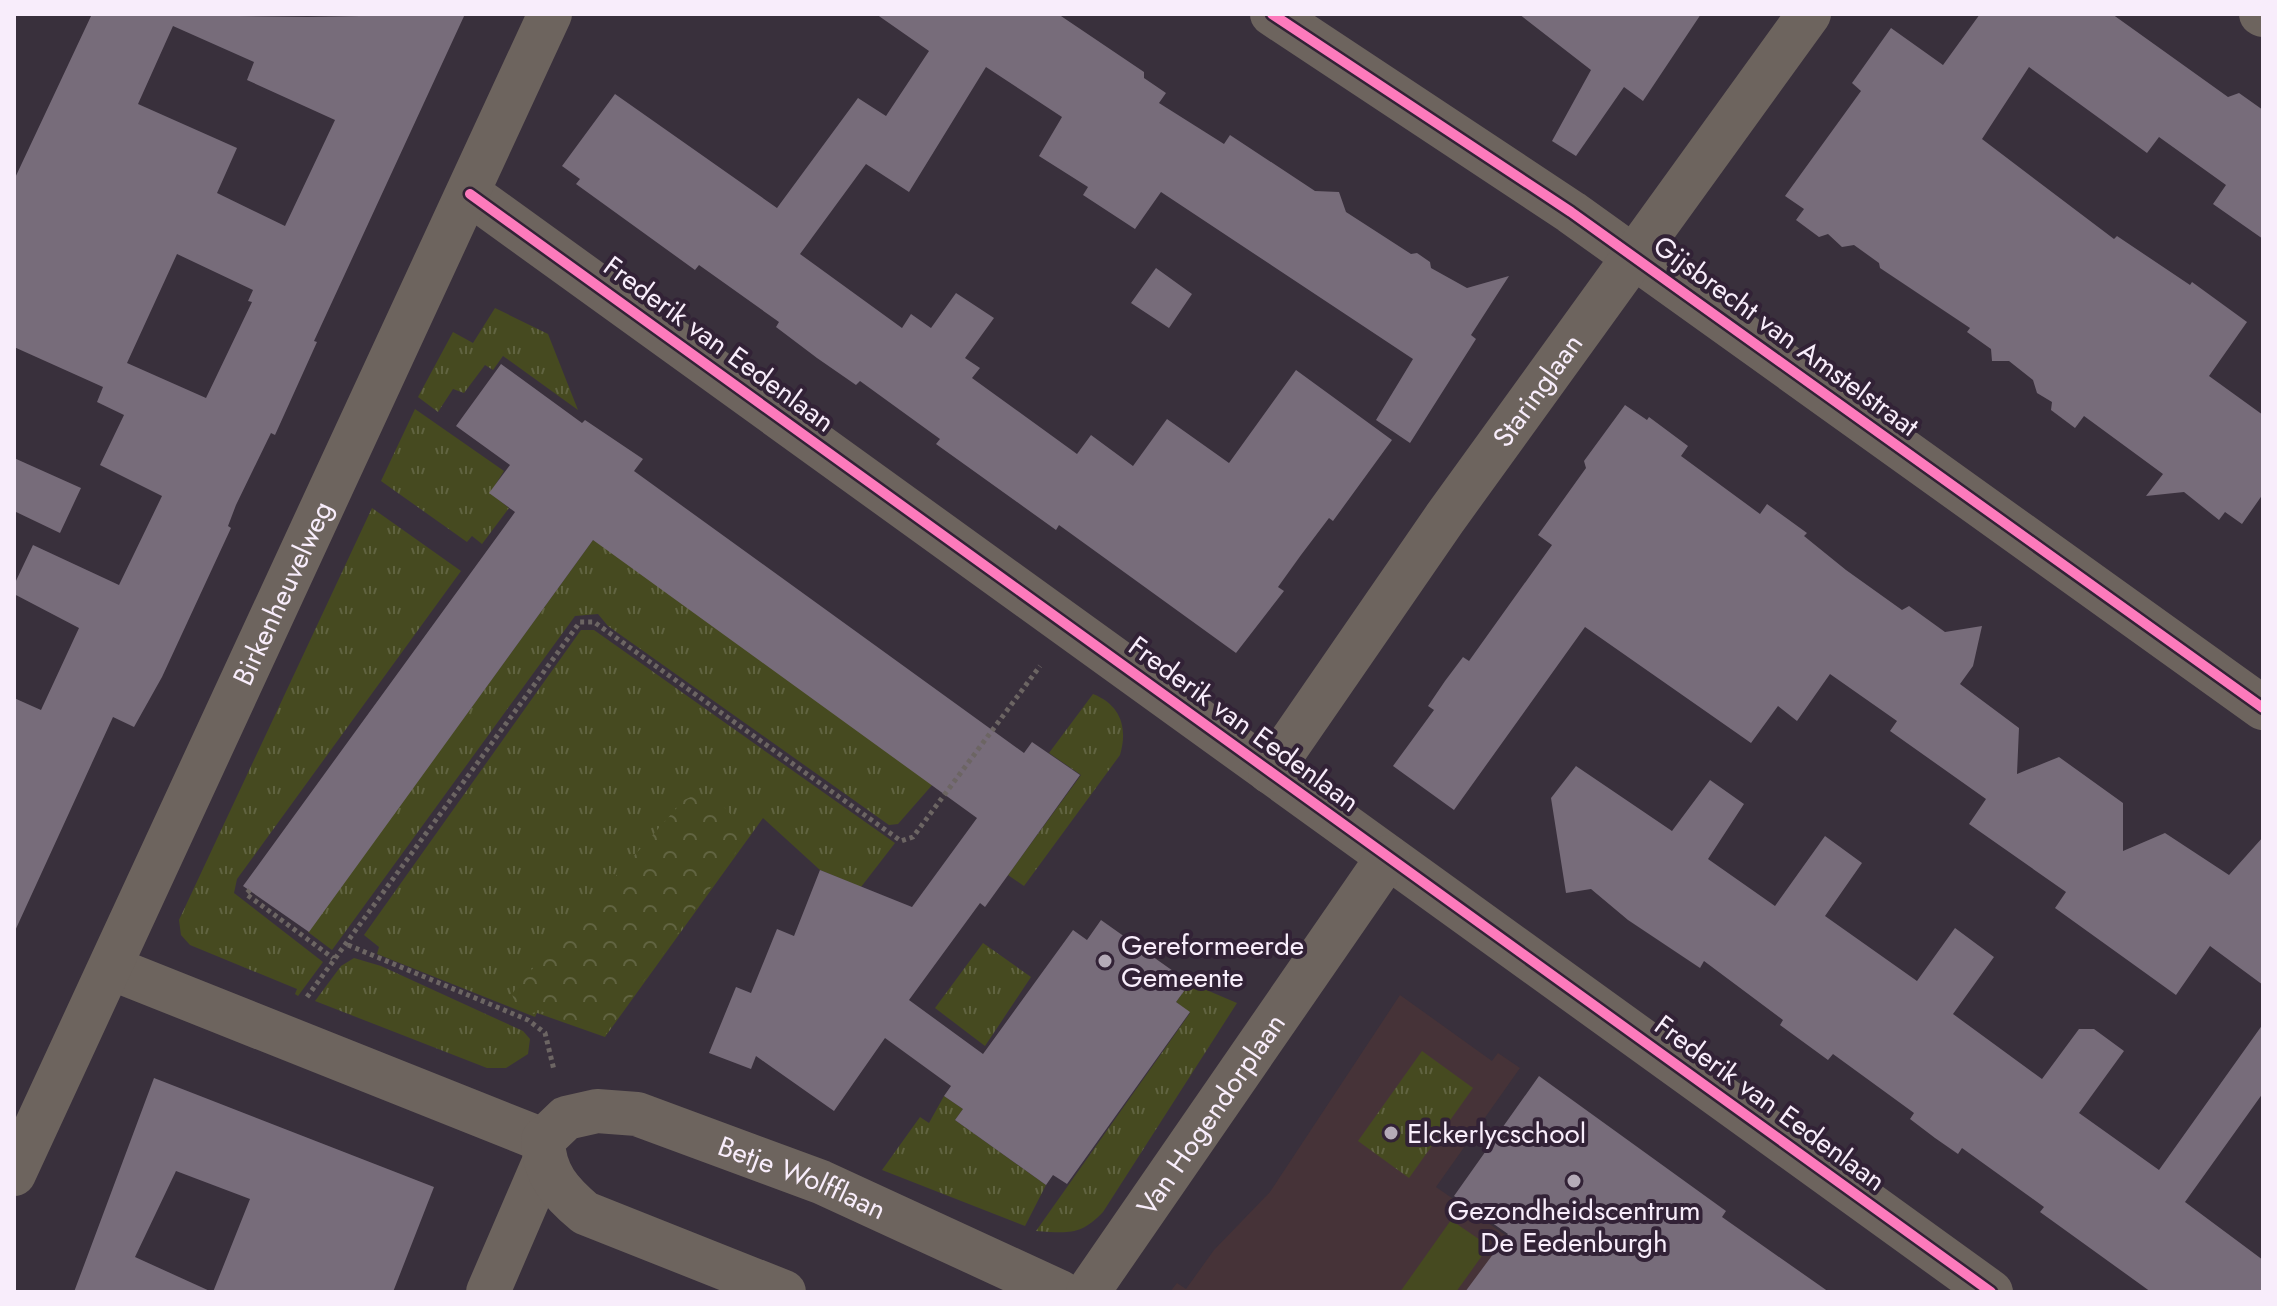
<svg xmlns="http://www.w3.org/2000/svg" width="2277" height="1306" font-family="Jost,sans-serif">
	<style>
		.education { fill: #463338 }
		.grass { fill: url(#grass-tufts) }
		.forest { fill: url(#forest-crowns) }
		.garden { fill: #464a20 }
		.building { fill: #776c7a; fill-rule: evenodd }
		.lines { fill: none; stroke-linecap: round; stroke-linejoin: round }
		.path { stroke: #6c6563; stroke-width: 5; stroke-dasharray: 4 4; stroke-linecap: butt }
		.minor { stroke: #6d645e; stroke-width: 44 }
		.cycleway-casing { stroke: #322236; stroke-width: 15 }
		.cycleway { stroke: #fd7abc; stroke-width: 10 }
		.poi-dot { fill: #b5abb8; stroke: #322236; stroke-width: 3 }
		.labels { text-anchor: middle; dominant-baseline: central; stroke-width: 8; stroke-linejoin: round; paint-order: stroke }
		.street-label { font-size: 28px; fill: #f8edfb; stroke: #322236 }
		.poi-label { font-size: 28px; fill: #f8edfb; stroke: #322236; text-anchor: start }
	</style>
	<defs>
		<pattern id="grass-tufts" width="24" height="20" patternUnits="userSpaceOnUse" patternTransform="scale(2)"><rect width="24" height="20" fill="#464a20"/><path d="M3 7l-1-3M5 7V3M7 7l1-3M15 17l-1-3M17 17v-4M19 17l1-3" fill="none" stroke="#616441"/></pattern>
		<pattern id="forest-crowns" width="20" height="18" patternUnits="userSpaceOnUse" patternTransform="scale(2)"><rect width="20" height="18" fill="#464a20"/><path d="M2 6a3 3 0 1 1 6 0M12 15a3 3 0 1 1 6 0" fill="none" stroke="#616441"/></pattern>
	</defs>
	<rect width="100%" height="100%" fill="#39303c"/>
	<!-- education -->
	<path class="education" d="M 1400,995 L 1492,1061 L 1498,1053 L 1520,1068 L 1436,1187 L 1588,1292 L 1170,1292 L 1177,1283 L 1186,1289 L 1214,1250 L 1270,1192 Z"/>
	<!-- grass -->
	<path class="grass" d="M 495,308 L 548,334 L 578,410 L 503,356 L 493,370 L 485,365 L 464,393 L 453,389 L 438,412 L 418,397 L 453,332 L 473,343 Z
		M 415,409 L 504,471 L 490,493 L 509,508 L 482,544 L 472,536 L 467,542 L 381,481 Z
		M 372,508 L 461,571 L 237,879 L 234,893 L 323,962 L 298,996 L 295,994 L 297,989 L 190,945 L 181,935 L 179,920 Z
		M 593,540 L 983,727 L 898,824 L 889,825 L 608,626 L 598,614 L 575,616 L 332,950 L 308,932 Z
		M 581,630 L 594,630 L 895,843 L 861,887 L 820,870 L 763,818 L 605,1037 L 537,1013 L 535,1017 L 377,954 L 379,947 L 364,935 Z
		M 1093,694 C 1121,705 1128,728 1120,755 L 1024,886 L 1008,875 L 1081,775 L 1049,753 Z
		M 983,943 L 1031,977 L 985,1046 L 935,1008 Z
		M 354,958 L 381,966 L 523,1031 L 530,1039 L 528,1054 L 506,1068 L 487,1068 L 315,1001 L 341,966 Z
		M 1190,983 L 1237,1003 L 1103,1212 C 1080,1236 1068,1233 1036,1231 L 1190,1013 L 1176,1002 Z
		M 1422,1051 L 1473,1088 L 1409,1178 L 1358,1141 Z
		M 944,1096 L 963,1109 L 955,1120 L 1046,1185 L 1025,1226 L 882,1170 L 920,1117 L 929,1123 Z"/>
	<!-- forest -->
	<path class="forest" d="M 693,796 C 723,795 738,818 741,845 L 605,1035 L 538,1010 L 533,1013 L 516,1007 L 512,994 L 519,984 L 684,800 Z"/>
	<!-- garden -->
	<path class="garden" d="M 1451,1220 L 1489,1246 L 1456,1292 L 1400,1292 Z"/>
	<!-- building -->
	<path class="building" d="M 92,14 L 308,17 L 465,14 L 314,341 L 317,342 L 275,435 L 271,433 L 236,505 L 228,526 L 231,528 L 162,677 L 134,727 L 113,717 L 14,933 L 14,698 L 41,710 L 79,628 L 14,594 L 14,585 L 33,545 L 119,585 L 162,496 L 100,465 L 124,415 L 97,402 L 103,387 L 14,347 L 14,180 ZM 173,26 L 254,62 L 247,80 L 335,120 L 285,226 L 217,193 L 237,148 L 138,104 ZM 177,254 L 253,290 L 248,301 L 252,302 L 206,398 L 127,363 Z
		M 876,14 L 1058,14 L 1144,72 L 1144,78 L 1166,93 L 1159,103 L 1224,144 L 1230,135 L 1315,191 L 1339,192 L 1346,212 L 1411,254 L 1417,253 L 1430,262 L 1431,268 L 1467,288 L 1509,276 L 1471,335 L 1476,339 L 1410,443 L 1376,420 L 1413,359 L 1161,192 L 1135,229 L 1083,195 L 1088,187 L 1039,156 L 1062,117 L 986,67 L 909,192 L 866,164 L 800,254 L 902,328 L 911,314 L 931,328 L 956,293 L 994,318 L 965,358 L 980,368 L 972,378 L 1077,454 L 1091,435 L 1133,466 L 1167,419 L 1229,463 L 1296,370 L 1392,440 L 1333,521 L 1329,518 L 1301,555 L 1278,587 L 1284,591 L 1236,653 L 1059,525 L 1056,530 L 936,444 L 940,439 L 860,381 L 856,385 L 817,358 L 776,327 L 779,322 L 699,265 L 695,270 L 576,184 L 580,179 L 562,166 L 615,94 L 777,208 L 858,98 L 886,116 L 929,51 Z
		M 1519,14 L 1701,14 L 1643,101 L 1624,87 L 1576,156 L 1552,141 L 1591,70 Z
		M 1980,14 L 2112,14 L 2228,97 L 2239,93 L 2263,110 L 2263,239 L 2213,204 L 2226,185 L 2159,137 L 2147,153 L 2029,67 L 1982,139 L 2114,239 L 2117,236 L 2190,285 L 2192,282 L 2247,322 L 2209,376 L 2263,415 L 2263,494 L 2242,524 L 2225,512 L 2219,520 L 2184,492 L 2146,496 L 2163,474 L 2084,416 L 2075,428 L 2051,410 L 2052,402 L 2037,393 L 2033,380 L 2009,361 L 1992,361 L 1991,349 L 1967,332 L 1970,328 L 1880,268 L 1879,263 L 1854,245 L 1842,247 L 1828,234 L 1819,237 L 1796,220 L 1804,209 L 1785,196 L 1861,91 L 1852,83 L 1891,28 L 1943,65 Z
		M 1156,268 L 1192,294 L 1169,328 L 1131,303 Z
		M 501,364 L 582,423 L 585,420 L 643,459 L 634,471 L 1024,753 L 1032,742 L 1080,775 L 985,907 L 980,903 L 909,1000 L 983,1054 L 1073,930 L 1087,940 L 1101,920 L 1190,983 L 1176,1002 L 1190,1012 L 1067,1184 L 1053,1175 L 1046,1185 L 955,1120 L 963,1109 L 944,1096 L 951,1086 L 885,1038 L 834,1111 L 756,1056 L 751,1069 L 709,1053 L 736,987 L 751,993 L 777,929 L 794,936 L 820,870 L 912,907 L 977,818 L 593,540 L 309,932 L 243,886 L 515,512 L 489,493 L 510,465 L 456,426 Z
		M 1625,405 L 1647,420 L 1649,417 L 1688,446 L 1681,456 L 1760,514 L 1767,504 L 1807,533 L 1804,536 L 1846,570 L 1902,610 L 1909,606 L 1945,632 L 1982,626 L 1973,666 L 1960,684 L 2019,728 L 2017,774 L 2059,757 L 2123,803 L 2123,851 L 2165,833 L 2229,875 L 2263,837 L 2263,985 L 2210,946 L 2176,995 L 2055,908 L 2066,892 L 1969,824 L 1986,799 L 1890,731 L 1897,721 L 1830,674 L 1797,721 L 1778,706 L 1751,743 L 1585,627 L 1454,810 L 1393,766 L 1434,710 L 1428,706 L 1445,681 L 1463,657 L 1469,661 L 1552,545 L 1538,535 L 1586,468 L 1584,461 Z
		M 14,458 L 81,488 L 60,533 L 14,511 Z
		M 1576,766 L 1672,831 L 1710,780 L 1744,804 L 1708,859 L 1775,906 L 1825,836 L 1862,863 L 1825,916 L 1917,981 L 1955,928 L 1994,957 L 1953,1014 L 2042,1079 L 2079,1029 L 2094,1029 L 2124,1051 L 2079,1113 L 2159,1170 L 2263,1024 L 2263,1093 L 2185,1202 L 2263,1260 L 2263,1292 L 2151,1292 L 2040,1212 L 2044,1207 L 1962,1148 L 1958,1154 L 1935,1138 L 1910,1119 L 1914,1113 L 1833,1054 L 1828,1060 L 1780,1025 L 1783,1020 L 1704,961 L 1700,968 L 1628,920 L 1591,889 L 1566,893 L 1551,798 Z
		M 1539,1076 L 1726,1211 L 1722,1217 L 1829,1292 L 1465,1292 L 1508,1234 L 1454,1196 Z
		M 154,1078 L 434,1187 L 393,1292 L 213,1292 L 250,1199 L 176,1171 L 135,1257 L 212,1292 L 74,1292 Z"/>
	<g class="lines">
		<!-- path -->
		<path class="path" d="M 250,890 L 246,894 L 333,958
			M 348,945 L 528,1020 L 545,1033 L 554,1070
			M 307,997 L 580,622 L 594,622 L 901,841 L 913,837 L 1040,666"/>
		<!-- minor -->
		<g class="minor">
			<path d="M 1272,14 L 1571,212 L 2263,708"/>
			<path d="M 2261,14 L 2263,15"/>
			<path d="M 470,194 L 1991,1292"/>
			<path id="s1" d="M 1270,772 L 1445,518 L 1809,14"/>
			<path d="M 111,968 L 543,1140"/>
			<path id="s2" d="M 14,1174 L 550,14"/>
			<path d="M 488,1292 L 544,1162"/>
			<path id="s3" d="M 784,1292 L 585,1213 C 560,1192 544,1174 543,1140 L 566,1118 L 597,1111 L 637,1114 L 821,1182 L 1060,1292"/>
			<path id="s4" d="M 1088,1292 L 1388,857"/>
		</g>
		<defs>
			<path id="cycleway" d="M 1272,14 L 1571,212 L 2263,708
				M 470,194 L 1991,1292"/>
		</defs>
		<!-- cycleway casing -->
		<use href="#cycleway" class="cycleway-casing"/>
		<!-- cycleway -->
		<use href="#cycleway" class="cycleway"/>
	</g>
	<!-- markers -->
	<g class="poi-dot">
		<circle cx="1105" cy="961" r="8"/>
		<circle cx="1391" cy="1133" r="8"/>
		<circle cx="1574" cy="1181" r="8"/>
	</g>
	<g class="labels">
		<!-- street labels -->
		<g class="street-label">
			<text transform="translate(1786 336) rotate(36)">Gijsbrecht van Amstelstraat</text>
			<text transform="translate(719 344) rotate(36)">Frederik van Eedenlaan</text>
			<text stroke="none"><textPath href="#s1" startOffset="466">Staringlaan</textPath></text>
			<text stroke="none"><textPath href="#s2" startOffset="640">Birkenheuvelweg</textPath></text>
			<text transform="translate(1244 724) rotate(36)">Frederik van Eedenlaan</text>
			<text transform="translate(1770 1103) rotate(36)">Frederik van Eedenlaan</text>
			<text stroke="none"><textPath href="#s4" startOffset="216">Van Hogendorplaan</textPath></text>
			<text stroke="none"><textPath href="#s3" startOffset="582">Betje Wolfflaan</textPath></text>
		</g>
		<!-- poi labels -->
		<g class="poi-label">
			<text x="1121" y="945">Gereformeerde<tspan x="1121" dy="32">Gemeente</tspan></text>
			<text x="1407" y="1133">Elckerlycschool</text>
			<text x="1574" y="1210" text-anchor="middle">Gezondheidscentrum<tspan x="1574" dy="32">De Eedenburgh</tspan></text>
		</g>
	</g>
	<!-- border -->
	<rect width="2277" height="1306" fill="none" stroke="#f8edfb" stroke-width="32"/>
</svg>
